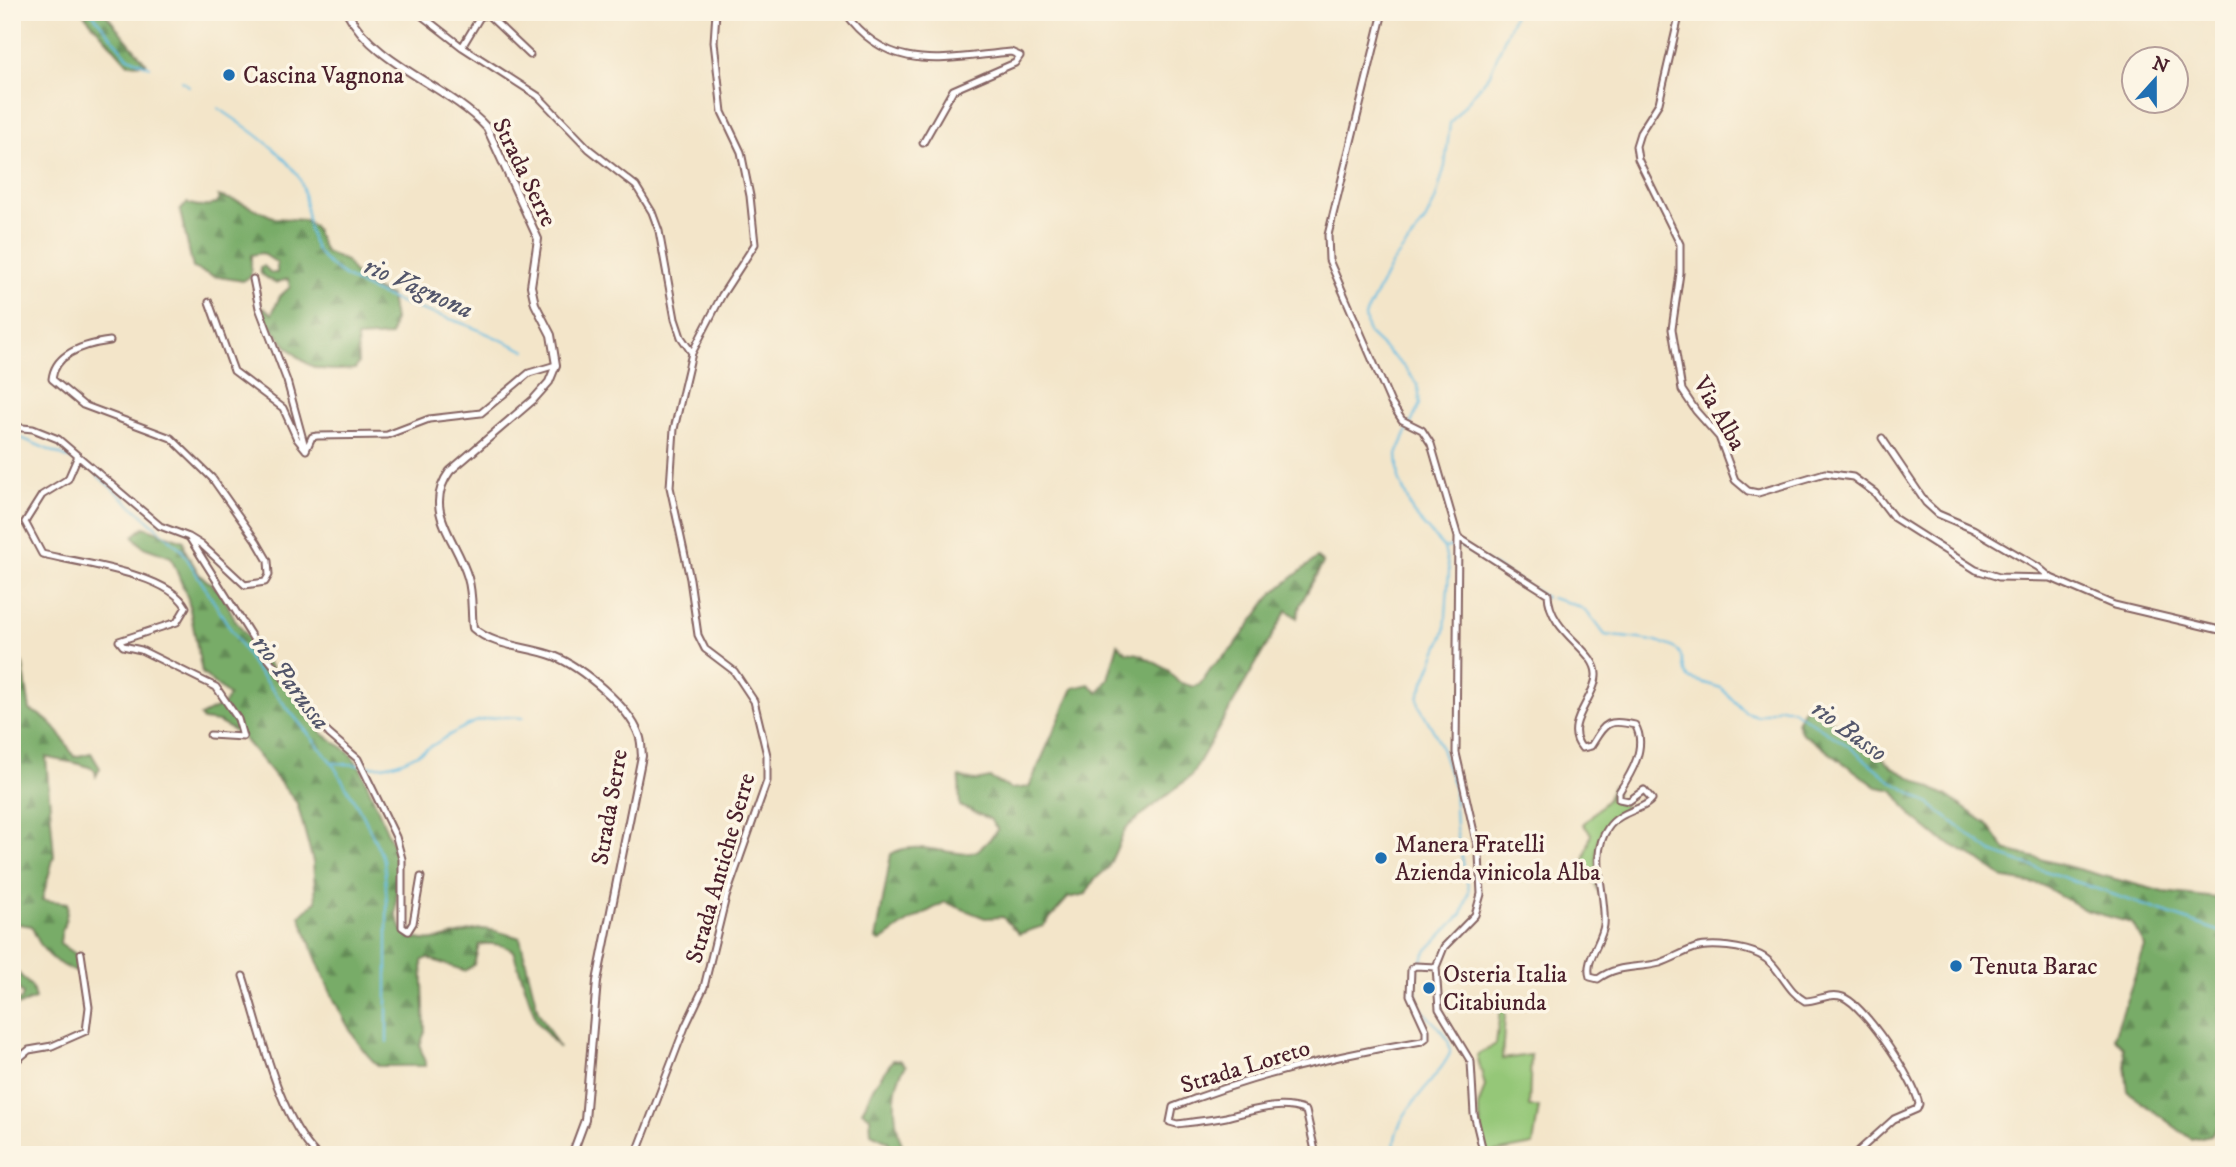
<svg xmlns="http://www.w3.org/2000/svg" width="2236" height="1167" font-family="'IM FELL DW Pica',serif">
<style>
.grass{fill:#95c778;stroke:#707352;stroke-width:2}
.forest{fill:url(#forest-firs);stroke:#61664a;stroke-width:2}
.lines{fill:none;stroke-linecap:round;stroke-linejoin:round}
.stream{stroke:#65bce2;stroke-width:2}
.minor-casing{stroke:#856462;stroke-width:9}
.major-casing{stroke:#856462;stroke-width:10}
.minor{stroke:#fff;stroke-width:5}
.major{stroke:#fff;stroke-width:6}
.poi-dot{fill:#1f6fb2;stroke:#fcf5e5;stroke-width:2.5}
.labels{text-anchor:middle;stroke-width:7;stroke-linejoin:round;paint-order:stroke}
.poi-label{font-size:24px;fill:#4a1f2b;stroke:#fcf5e5;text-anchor:start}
.street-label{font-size:24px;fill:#4a1f2b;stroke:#fcf5e5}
.water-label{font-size:26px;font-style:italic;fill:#53566b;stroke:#fcf5e5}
</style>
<defs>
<pattern id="forest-firs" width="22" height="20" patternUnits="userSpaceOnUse" patternTransform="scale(1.75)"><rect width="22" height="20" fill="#78ac68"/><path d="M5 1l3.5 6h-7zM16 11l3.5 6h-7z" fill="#648b56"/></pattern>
</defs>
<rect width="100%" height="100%" fill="#fcf5e5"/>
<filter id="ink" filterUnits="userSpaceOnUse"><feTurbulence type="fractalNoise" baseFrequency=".0143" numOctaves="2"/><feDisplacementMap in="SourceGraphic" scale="14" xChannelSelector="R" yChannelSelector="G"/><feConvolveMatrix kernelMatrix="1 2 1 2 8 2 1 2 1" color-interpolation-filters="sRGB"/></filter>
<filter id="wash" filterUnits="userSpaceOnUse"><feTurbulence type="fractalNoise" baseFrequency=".00686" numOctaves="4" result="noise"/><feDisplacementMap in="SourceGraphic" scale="28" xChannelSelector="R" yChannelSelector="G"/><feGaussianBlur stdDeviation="1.57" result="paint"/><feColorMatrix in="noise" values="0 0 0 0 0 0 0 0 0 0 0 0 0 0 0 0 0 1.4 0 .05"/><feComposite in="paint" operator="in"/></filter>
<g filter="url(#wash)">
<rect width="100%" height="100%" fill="#f3e5c9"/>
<path class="grass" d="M1613,786L1617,788L1615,801L1627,808C1590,831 1595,854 1599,893L1592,877L1582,869L1591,834L1583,824L1608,799Z
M1501,1002H1506L1502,1059L1531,1055L1529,1107H1539L1533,1145L1486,1154L1478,1107L1485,1086L1477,1055L1496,1044Z"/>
<path class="forest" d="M82,12H104L146,63L128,64Z
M218,196L240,202L275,218L304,220L314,227L325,252L346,261L361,283L390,296L394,320L391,336L357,338L358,363L355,369C344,370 328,371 317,368C298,363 267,326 261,309L264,308L272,314L280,296L290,287L288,279L275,283L261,274L260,267L264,266L271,273H277V263L262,253L251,255V276L243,281L213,276L193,268L180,211L187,203C199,207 210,209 219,200Z
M144,527L184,541L185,550L199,574L222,593L235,620L257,649L323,734L349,752L361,769L397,855L396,914L402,930C427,953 454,931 482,929C493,929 510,935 520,938L538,1011L559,1048L537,1022L513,951C507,945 488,942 479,945L474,965L465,971L427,958L422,961L425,1031L420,1046L426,1066H379C347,1042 314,955 300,916L316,901L313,862L297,803L240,734L218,722L203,720L200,716L224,704L229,696L202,673L188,599L171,557L143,547L133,536Z
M1317,558L1323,563L1300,605L1297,618L1287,610L1191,776L1126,828L1108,868L1094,880L1086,894L1068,898L1043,926L1019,934L1003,917L985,918L945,902L908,922L881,941L876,940L891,854C919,837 960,862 978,850C985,845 992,837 998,830L990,819L960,806L959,777L976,781L990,778L1011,789L1029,787L1073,688L1089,684L1098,693L1108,679L1118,644L1126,652L1139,654L1167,669L1178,682L1194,687L1200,684L1212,667L1232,649L1273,593Z
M12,643L23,665L30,710C53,720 62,736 74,757L91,753L100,768L96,776L95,770C80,761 61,762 46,757L54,856L42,900L68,903C68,919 61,928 60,943L77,955L79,973C55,965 39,949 32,926L12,923V866L17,844L12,798Z
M1804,708L1812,709L1860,737L1893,768L1947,796L1987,824L2006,850L2164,892L2224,899V1119L2211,1135L2191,1139L2128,1092L2123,1047L2114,1037L2145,946L2132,923L2085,910L2042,885L2005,879L1979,860L1937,837L1913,817L1893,790L1877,787L1801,732L1797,722Z
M12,967L32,987L35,999L12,1008V1000H21L23,994L12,981Z
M893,1060H900L906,1066C889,1086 893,1135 908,1155H892L888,1141L871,1133L870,1117L862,1111L874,1086Z"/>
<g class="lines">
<path class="stream" d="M91,12L127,56L150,67
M182,81L189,86
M218,108C241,123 291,157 301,182C310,208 303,236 323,258C348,287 411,307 447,318C474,326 500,340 526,351
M12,434L84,465
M97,475L181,549L255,668L332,763L363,815L384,860L387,903V1042
M1460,546L1546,597
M1444,548L1455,546
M1551,598C1584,606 1585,608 1605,635C1623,638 1669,639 1679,652C1684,659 1683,670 1688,678L1721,688L1745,712L1758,716L1781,707L1793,710L1847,745L1891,781L1924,800L1993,853L2224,933
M334,763L359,765
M365,766C409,771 437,737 475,722C491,716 506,716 523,718
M1420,964L1427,950L1462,914L1469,891L1456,829L1454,786L1437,737L1419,705L1418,697L1445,631L1449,571L1444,548L1413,513L1399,479L1397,454L1420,404L1418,385L1404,367L1368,333L1365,316L1391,265L1425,221L1435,201L1445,166L1450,123L1490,74L1515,12
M1395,1155C1388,1115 1435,1086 1450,1053C1451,1019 1403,1020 1418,969"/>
</g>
</g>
<g filter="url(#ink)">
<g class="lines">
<g class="minor-casing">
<path id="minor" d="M417,12L462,47L538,96L589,149L636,186L652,212L659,231L675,319L681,337L692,353
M844,12C889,75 944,58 1011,52L1020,56L1015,63L953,90L923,143
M1383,12L1328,235L1329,260L1391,403L1402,420L1422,430L1431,444L1458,537L1456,753L1479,854L1481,894L1475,915L1444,947L1436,967L1439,1009L1471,1062L1474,1114L1484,1155
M1680,12L1659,103L1640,133L1636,146L1638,159L1680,244V273L1672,329L1682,390L1696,411L1719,437L1735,480L1748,491L1758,493L1825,473L1853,477L1875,493L1894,518L1976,570L1999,577L2051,578L2114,605L2224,631
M462,47L480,17L487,14L530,55
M253,279L259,308L287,381L305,447
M209,302L234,371L283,408L297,439L306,450
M110,341C87,344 55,352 52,379L83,405L171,438L212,478L257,542L268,561L269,575L265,582L245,585L202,545L189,537
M12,427L33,429L58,439L160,526L189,537L257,645L329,734L358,759L396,837L402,859V927L408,931L413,923L421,877
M1882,438L1926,503L1938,514L1973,529L2038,567L2051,578
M306,450L312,437L317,436L387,435L429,419L481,413L529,373L556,365
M78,456L68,479L42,495L25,522L42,554C78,563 168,573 186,607L177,622L119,641L123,646L141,650L216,687L238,719L243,737L210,735
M1458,537L1548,594C1549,634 1598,650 1596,676C1595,699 1562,725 1582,748L1591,746C1605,724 1606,718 1635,725C1648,746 1631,774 1619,792V799L1629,801L1644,790L1652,799C1645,810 1620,810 1608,828C1588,856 1607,894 1604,925C1602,942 1584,961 1590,977L1598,979C1618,964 1637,969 1660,963C1672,959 1683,952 1695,948C1712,943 1744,947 1760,955C1780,965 1786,991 1805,1001C1818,1001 1830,992 1843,997C1865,1006 1915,1081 1919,1104L1917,1109L1894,1119L1854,1155
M243,976C261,1031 277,1114 317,1155
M12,1064L29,1050L52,1046L86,1031L89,1007L81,953
M636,1155L685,1027L704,987L726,897L767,781V755L754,701L734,671L705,649L698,635L690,579L670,487L674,429L692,353L722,295L755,244L750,196L741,152L722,112L714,42L716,12
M1316,1155L1306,1111C1279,1100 1253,1111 1226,1117C1210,1120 1193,1122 1177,1124L1170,1122L1173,1107C1254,1075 1336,1055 1422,1041L1426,1038V1030L1410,995L1411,969L1415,966L1436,967"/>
</g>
<g class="major-casing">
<path id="major" d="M347,12C376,67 447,84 487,128L538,239L531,286L535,304L551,335L556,365L549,382L533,400L450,471C421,510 457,539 468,578C473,594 471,612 473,628C494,647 528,646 554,656C581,667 629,706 639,735C642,742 641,749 642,756L597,981L585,1120L572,1155"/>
</g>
<use href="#minor" class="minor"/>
<use href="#major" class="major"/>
</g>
</g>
<g class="poi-dot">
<circle cx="229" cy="75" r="7"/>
<circle cx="1381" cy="858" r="7"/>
<circle cx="1956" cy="966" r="7"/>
<circle cx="1429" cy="988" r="7"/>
</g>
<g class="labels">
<g class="poi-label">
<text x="243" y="83">Cascina Vagnona</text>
<text x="1395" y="852">Manera Fratelli<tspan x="1395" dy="28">Azienda vinicola Alba</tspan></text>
<text x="1970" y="974">Tenuta Barac</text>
<text x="1443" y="982">Osteria Italia<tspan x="1443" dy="28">Citabiunda</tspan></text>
</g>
<g class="street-label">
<text transform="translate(525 172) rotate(64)" y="8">Strada Serre</text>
<text transform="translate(1720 413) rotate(60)" y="8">Via Alba</text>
<text transform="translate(609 807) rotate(-80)" y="8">Strada Serre</text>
<text transform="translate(720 868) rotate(-74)" y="8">Strada Antiche Serre</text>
<text transform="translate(1245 1066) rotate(-17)" y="8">Strada Loreto</text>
</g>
<g class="water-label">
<text transform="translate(419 287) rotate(24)" y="9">rio Vagnona</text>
<text transform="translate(292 682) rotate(53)" y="9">rio Parussa</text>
<text transform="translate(1850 730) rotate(36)" y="9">rio Basso</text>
</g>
</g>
<rect width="2236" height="1167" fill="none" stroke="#fcf5e5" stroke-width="42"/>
<g transform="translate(2155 80) rotate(21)"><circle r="33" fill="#fcf5e5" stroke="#b59f9b" stroke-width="2"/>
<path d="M0-5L12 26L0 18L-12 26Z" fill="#1f6fb2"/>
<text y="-10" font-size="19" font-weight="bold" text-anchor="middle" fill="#4a1f2b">N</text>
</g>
</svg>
